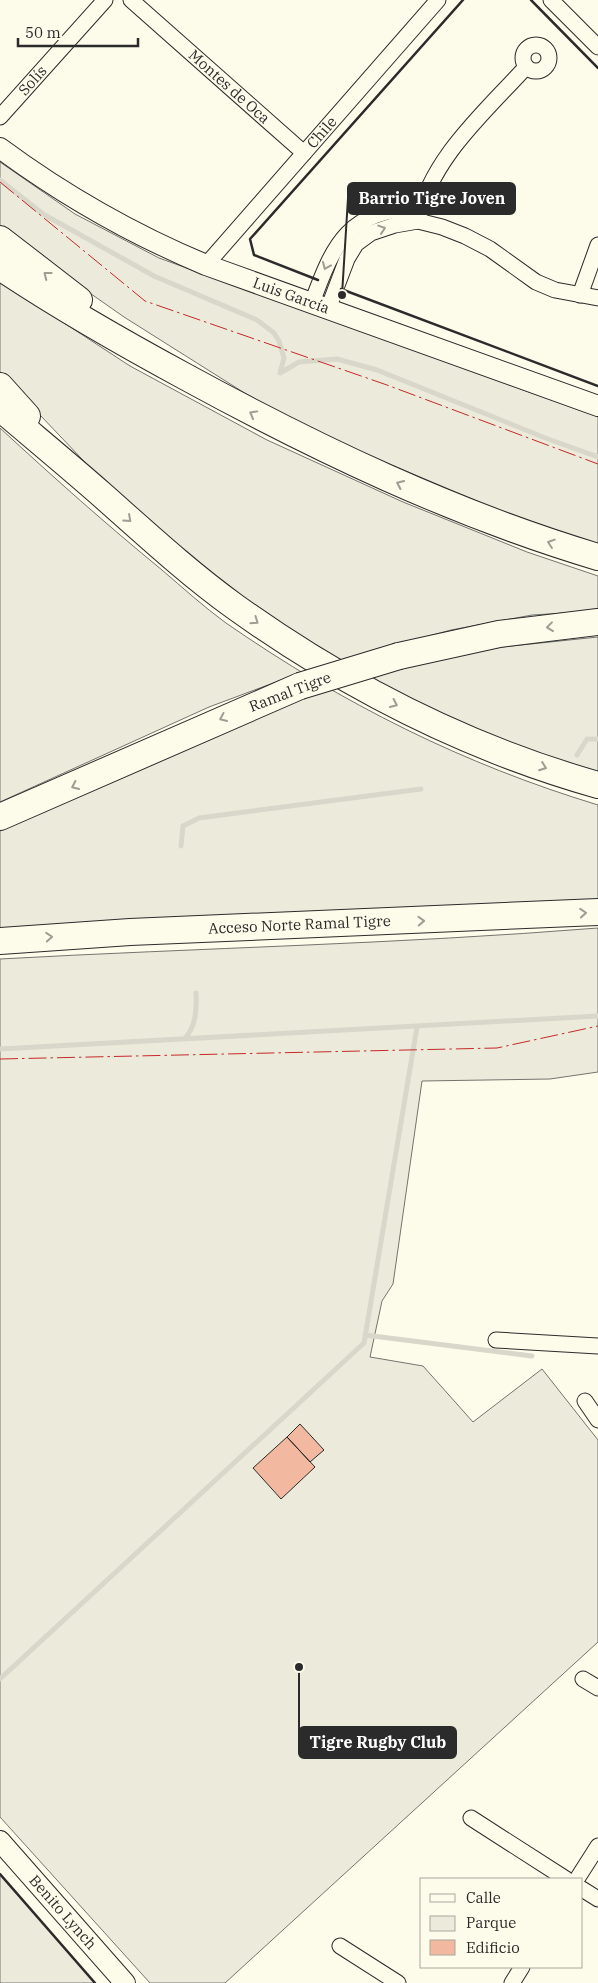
<svg xmlns="http://www.w3.org/2000/svg" width="598" height="1983" font-family="'IBM Plex Serif',serif">
<style>
.green{fill:#ecebdb;stroke:#74746e}
.lines{fill:none;stroke-linecap:round;stroke-linejoin:round}
.stream{stroke:#d8d7c9;stroke-width:5}
.building{fill:#f2b8a0;stroke:#2b2b2b}
.street-casing{stroke:#2b2b2b;stroke-width:17}
.secondary-casing{stroke:#2b2b2b;stroke-width:22}
.highway-casing{stroke:#2b2b2b;stroke-width:28}
.street{stroke:#fdfbea;stroke-width:15}
.secondary{stroke:#fdfbea;stroke-width:20}
.highway{stroke:#fdfbea;stroke-width:26}
.highway-bridge-casing{stroke:#2b2b2b;stroke-width:28;stroke-linecap:butt}
.highway-bridge{stroke:#fdfbea;stroke-width:26}
.wall{stroke:#2b2b2b;stroke-width:2.5}
.power{stroke:#c62828;stroke-width:1;stroke-dasharray:18 4 2.5 4;stroke-linecap:butt}
.oneway{stroke:#9e9d94}
.labels{text-anchor:middle;stroke-width:4;stroke-linejoin:round;paint-order:stroke}
.street-label{font-size:15px;fill:#2b2b2b;stroke:#fdfbea}
.leader{fill:none;stroke:#2b2b2b;stroke-width:2}
.callout-dot{fill:#2b2b2b;stroke:#fdfbea;stroke-width:2}
.callout{fill:#2b2b2b;stroke:#2b2b2b;stroke-width:2}
.callout-label{font-size:16px;text-anchor:middle;font-weight:bold;fill:#fff}
</style>
<rect width="100%" height="100%" fill="#fdfbea"/>
<path class="green" d="M0,162L75,214L159,258L598,417V546L522,520L318,434L243,392L124,317L0,230Z
M0,281L130,366L267,440L403,502L527,552L598,576V611L532,615L451,630L389,647L405,666L502,647L598,637V777L416,707L224,588L100,478L0,373Z
M0,428C53,477 107,525 162,570C183,588 204,607 226,623C343,704 463,764 598,805V900L0,931V831L156,762L284,679L209,707L0,802Z
M598,928V1072L550,1079L422,1081L393,1284L382,1301L370,1357L423,1366L473,1422L542,1369L598,1440V1642L225,1983H150L0,1817V959C199,948 399,944 598,928Z
M0,1874L95,1983H0Z"/>
<g class="lines">
<path class="stream" d="M0,180L43,214L154,276L257,320L274,333L279,341L284,358L280,373
M280,373L299,362L337,359L377,370L548,439L598,457
M577,755L587,739H598
M181,846L183,826L199,818L421,789
M184,1039C196,1028 197,1009 196,993
M0,1049L598,1016
M365,1335L532,1356
M0,1679L364,1343L417,1027"/>
</g>
<path class="building" d="M300,1424L324,1450L310,1462L287,1437Z
M287,1437L315,1467L281,1499L253,1468Z"/>
<g class="lines">
<g class="street-casing">
<g id="street">
<path id="s1" d="M131,0L304,153"/>
<path d="M551,0L598,47"/>
<circle cx="536" cy="58" r="13"/>
<path id="s2" d="M0,117L105,0"/>
<path d="M418,221C429,160 486,111 526,67"/>
<path id="s3" d="M206,265L438,0"/>
<path d="M580,295L598,245"/>
<path d="M312,303C334,242 349,210 420,208"/>
<path d="M328,309L347,259L356,244L371,233L395,225L418,221L442,227L465,236L490,249L536,282L555,290L598,298"/>
<path d="M496,1340L598,1346"/>
<path d="M585,1401L598,1420"/>
<path d="M583,1679L598,1688"/>
<path d="M471,1818L566,1879"/>
<path d="M577,1879L598,1846"/>
<path d="M582,1889L598,1899"/>
<path d="M340,1946L398,1983"/>
<path d="M512,1983L522,1967"/>
</g>
</g>
<g class="secondary-casing">
<g id="secondary">
<path id="s4" d="M0,148C65,196 132,234 206,265L598,406"/>
<path id="s5" d="M0,1841L125,1983"/>
</g>
</g>
<g class="highway-casing">
<g id="highway">
<path d="M0,239L79,300"/>
<path d="M0,267C60,307 123,343 186,377C318,449 454,514 598,557"/>
<path d="M0,386L27,416"/>
<path d="M0,408C34,437 68,465 101,494C144,532 187,572 234,606C344,685 467,748 598,785"/>
<path d="M399,656L499,634L598,622"/>
<path d="M0,817L300,686"/>
<path id="s6" d="M0,941L130,932L598,912"/>
</g>
</g>
<use href="#street" class="street"/>
<use href="#secondary" class="secondary"/>
<use href="#highway" class="highway"/>
<g class="highway-bridge-casing">
<path id="highway-bridge" d="M300,686L399,656"/>
</g>
<use href="#highway-bridge" class="highway-bridge"/>
<path class="wall" d="M531,0L598,68
M318,280L254,255L250,239L463,0
M341,289L598,386
M0,1874L95,1983"/>
<path class="power" d="M0,182L145,301L387,385L598,464
M0,1059L497,1048L598,1026"/>
</g>
<defs><path id="oneway-chevron" d="M-2-3.5L2.5 0L-2 3.5" fill="none" stroke-width="1.6" stroke-linecap="round" stroke-linejoin="round" transform="scale(1.25)"/></defs>
<g class="oneway">
<use href="#oneway-chevron" transform="translate(382 229) rotate(-18)"/>
<use href="#oneway-chevron" transform="translate(326 266) rotate(113)"/>
<use href="#oneway-chevron" transform="translate(47 275) rotate(-142)"/>
<use href="#oneway-chevron" transform="translate(253 414) rotate(-151)"/>
<use href="#oneway-chevron" transform="translate(400 484) rotate(-155)"/>
<use href="#oneway-chevron" transform="translate(128 519) rotate(42)"/>
<use href="#oneway-chevron" transform="translate(551 543) rotate(-161)"/>
<use href="#oneway-chevron" transform="translate(255 621) rotate(35)"/>
<use href="#oneway-chevron" transform="translate(550 627) rotate(173)"/>
<use href="#oneway-chevron" transform="translate(394 704) rotate(25)"/>
<use href="#oneway-chevron" transform="translate(223 718) rotate(156)"/>
<use href="#oneway-chevron" transform="translate(543 767) rotate(20)"/>
<use href="#oneway-chevron" transform="translate(75 786) rotate(155)"/>
<use href="#oneway-chevron" transform="translate(583 913) rotate(-5)"/>
<use href="#oneway-chevron" transform="translate(421 921) rotate(-2)"/>
<use href="#oneway-chevron" transform="translate(49 937) rotate(-4)"/>
</g>
<g class="labels">
<g class="street-label">
<text dy="5" stroke="none"><textPath href="#s2" startOffset="49">Solís</textPath></text>
<text dy="5" stroke="none"><textPath href="#s1" startOffset="131">Montes de Oca</textPath></text>
<text dy="5" stroke="none"><textPath href="#s3" startOffset="176">Chile</textPath></text>
<text dy="5" stroke="none"><textPath href="#s4" startOffset="328">Luis García</textPath></text>
<text transform="translate(290 692) rotate(-21)" y="5">Ramal Tigre</text>
<text dy="5" stroke="none"><textPath href="#s6" startOffset="300">Acceso Norte Ramal Tigre</textPath></text>
<text dy="5" stroke="none"><textPath href="#s5" startOffset="95">Benito Lynch</textPath></text>
</g>
</g>
<path class="leader" d="M342 295L348 198M299 1667L299 1743"/>
<g class="callout-dot">
<circle cx="342" cy="295" r="5"/>
<circle cx="299" cy="1667" r="5"/>
</g>
<g class="callout">
<rect x="348" y="183" width="167" height="31" rx="5"/>
<rect x="299" y="1727" width="157" height="31" rx="5"/>
</g>
<g class="callout-label">
<text x="432" y="204">Barrio Tigre Joven</text>
<text x="378" y="1748">Tigre Rugby Club</text>
</g>
<rect x="420" y="1878" width="162" height="90" fill="#fdfbea" stroke="#a9a89e"/>
<rect x="430" y="1894" width="25" height="8" fill="#fdfbea" stroke="#a9a89e"/>
<text x="466" y="1903" font-size="15" fill="#2b2b2b">Calle</text>
<rect x="430" y="1916" width="25" height="15" fill="#ecebdb" stroke="#a9a89e"/>
<text x="466" y="1928" font-size="15" fill="#2b2b2b">Parque</text>
<rect x="430" y="1940" width="25" height="15" fill="#f2b8a0" stroke="#a9a89e"/>
<text x="466" y="1953" font-size="15" fill="#2b2b2b">Edificio</text>
<path d="M18 38v8h120v-8" fill="none" stroke="#2b2b2b" stroke-width="2.5"/>
<text x="25" y="38" font-size="15" fill="#2b2b2b" stroke="#fdfbea" stroke-width="4" paint-order="stroke">50 m</text>
</svg>
